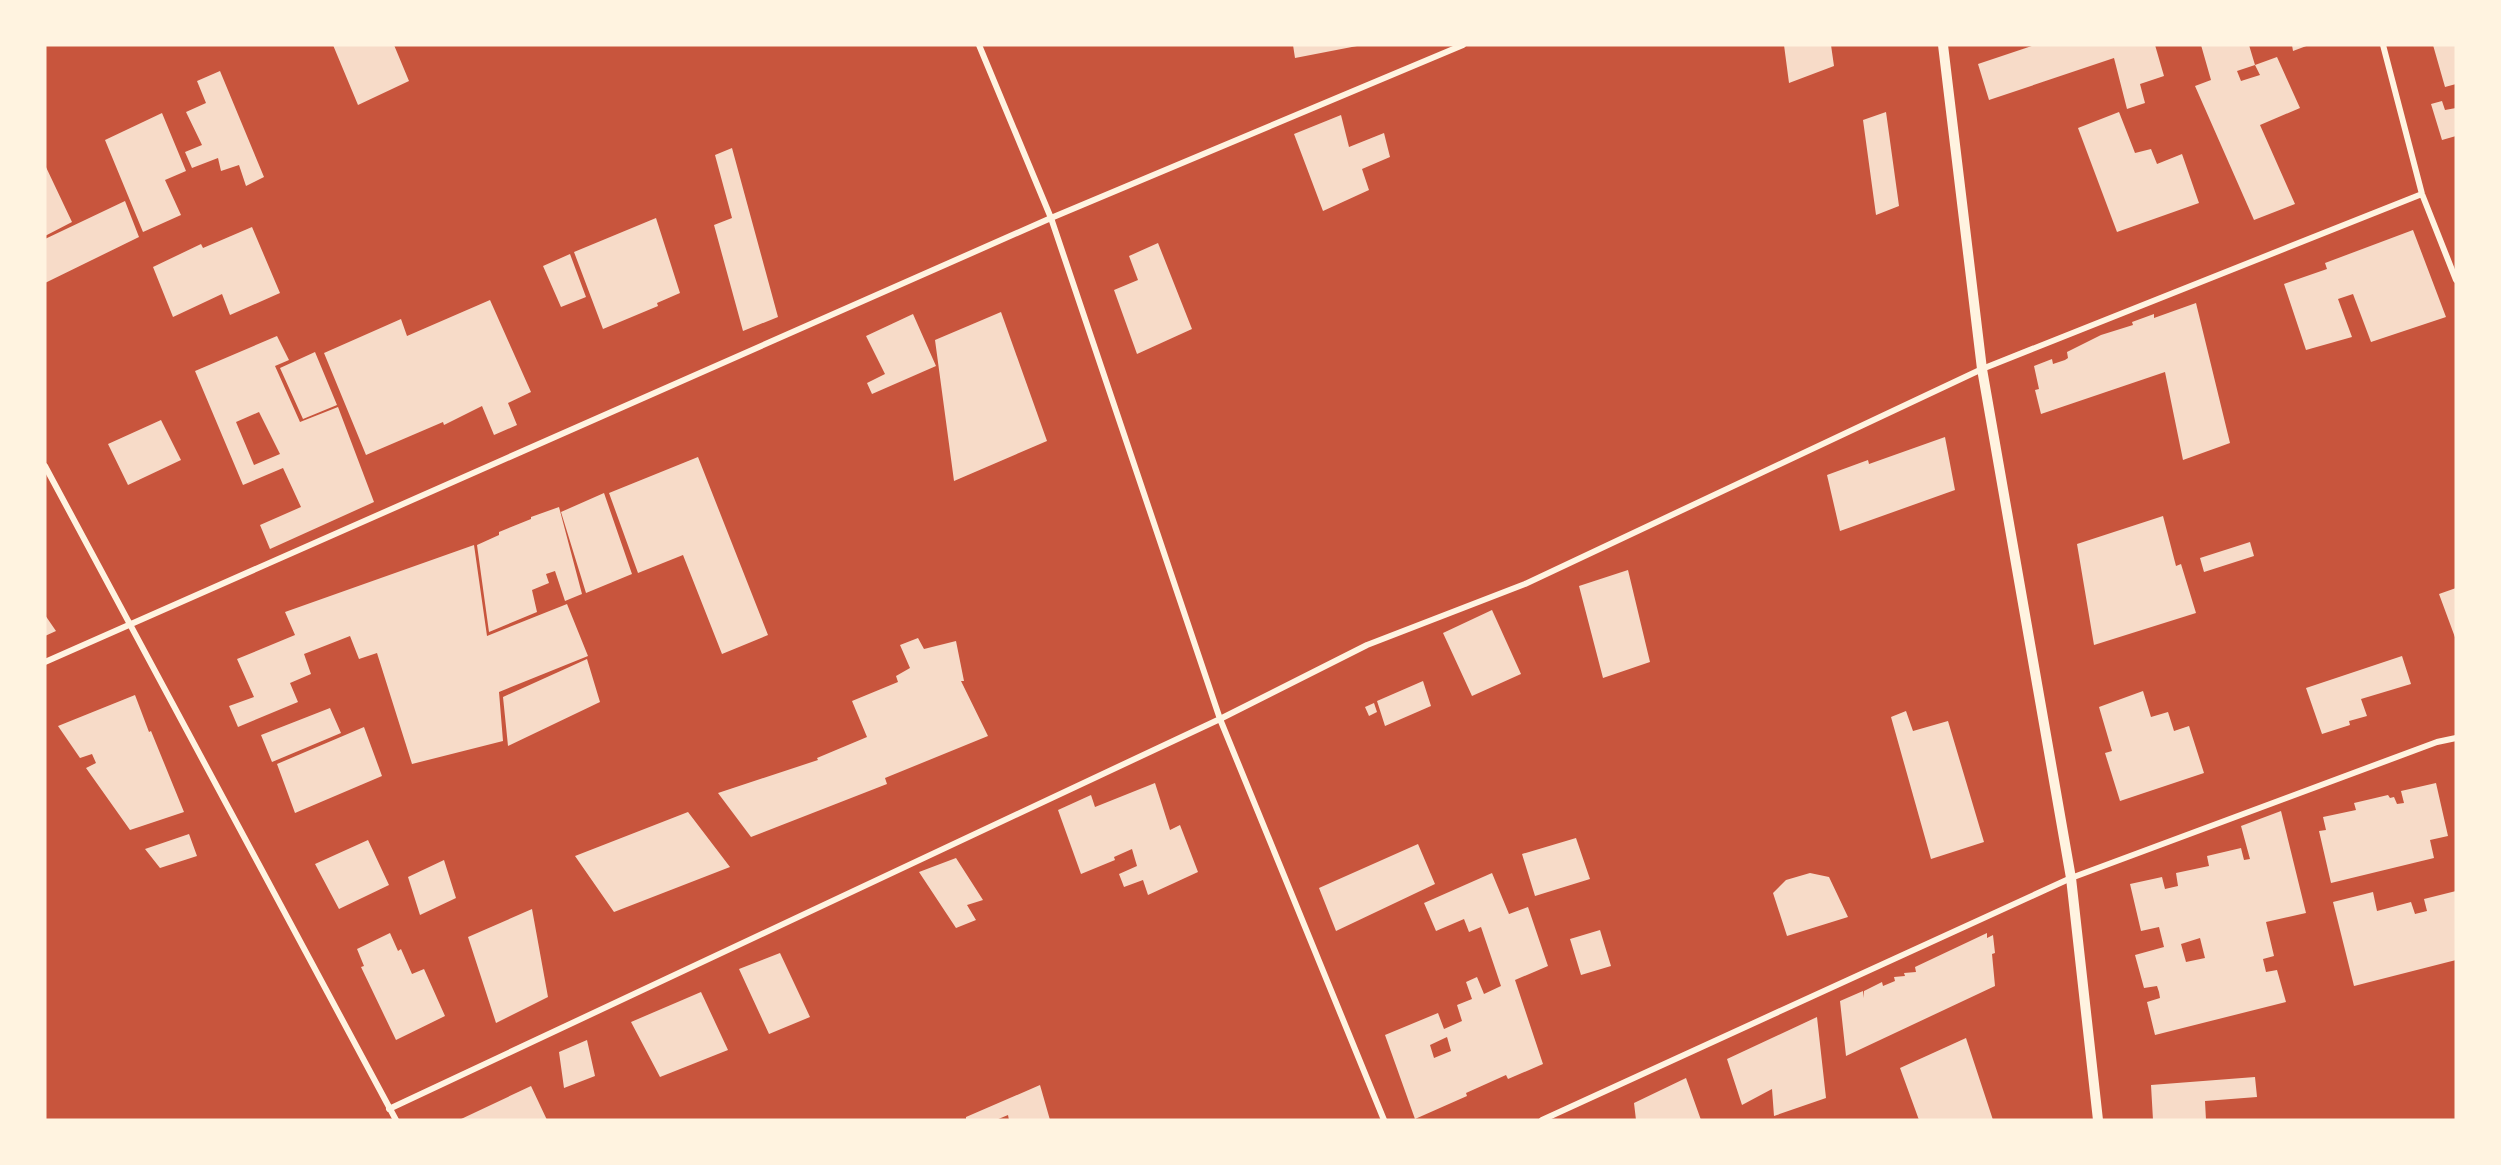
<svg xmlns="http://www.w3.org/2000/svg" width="2501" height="1165" font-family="'PT Sans',sans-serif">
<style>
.building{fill:#f7dbc8;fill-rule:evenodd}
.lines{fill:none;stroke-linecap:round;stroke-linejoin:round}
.minor{stroke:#fff3e0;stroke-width:6}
.tertiary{stroke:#fff3e0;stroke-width:10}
</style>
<rect width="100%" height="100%" fill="#c8553d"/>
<path class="building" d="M333,45H394L409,81L358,105Z
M1293,45H1357V46L1295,58Z
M1784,45H1831L1834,66L1789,83Z
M2035,45H2155L2164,76L2140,84L2145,103L2127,109L2114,58L1989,100L1978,64Z
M2201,45H2249L2255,65L2237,71L2241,81L2260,75L2255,65L2277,57L2300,108L2260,125L2295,204L2254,220L2195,86L2211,80Z
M2292,45H2309L2293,51Z
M2433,45H2456V84L2445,87Z
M220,71L264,177L246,186L239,165L221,171L218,158L192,168L185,152L202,145L186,112L206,103L197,81Z
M2442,101L2445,110L2456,108V136L2442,140L2431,104Z
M1886,112L1899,206L1876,215L1863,120Z
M2119,112L2135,153L2151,149L2157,164L2182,154L2199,203L2117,232L2078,128Z
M162,113L186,171L165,180L181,215L143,232L105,140Z
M1341,115L1349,147L1384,133L1390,157L1362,169L1369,190L1323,211L1294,134Z
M732,148L778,317L743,331L714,225L732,218L715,155Z
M45,165L72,222L45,236Z
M125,201L139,237L45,283V239Z
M656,218L680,293L657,303L658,306L603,329L574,252Z
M252,227L280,293L230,315L222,294L173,317L153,267L201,244L203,248Z
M2413,230L2446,317L2371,342L2353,294L2338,299L2352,337L2306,350L2284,284L2327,269L2325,263Z
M1158,243L1192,329L1137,354L1114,290L1138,280L1129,256Z
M570,254L586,297L561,307L543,266Z
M490,300L531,392L508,403L517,425L494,435L482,406L444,425L443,422L366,455L324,353L401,319L407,336Z
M2196,303L2230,443L2183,460L2165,372L2041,414L2035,390L2039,389L2034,366L2052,359L2053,364L2065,360L2068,358L2067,352L2101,335L2133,325L2132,322L2154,314V318Z
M1001,312L1047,441L954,481L935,340Z
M913,314L936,366L872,394L867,383L885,374L866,336Z
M277,336L289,360L275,366L300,422L338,407L374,502L270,549L260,525L301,507L283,468L243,485L195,371ZM259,412L280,454L254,465L236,422Z
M315,352L337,405L303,419L280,368Z
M161,420L181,460L128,485L108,444Z
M1945,437L1955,490L1840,531L1827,475L1868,460L1869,464Z
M698,457L768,635L722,654L683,555L638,573L609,493Z
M604,493L632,574L586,593L561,512Z
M559,507L582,594L565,601L555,571L546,574L549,583L532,590L537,612L489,632L477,545L499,535V532L531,519V517Z
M2163,516L2176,566L2181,564L2196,613L2094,645L2077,544Z
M2250,542L2254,556L2204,572L2200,558Z
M474,545L487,636L567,604L588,656L499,692L503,741L412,764L377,653L359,659L350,636L304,654L311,674L290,683L298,702L238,727L229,706L254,697L237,659L295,635L285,612Z
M1628,570L1650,662L1603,678L1579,586Z
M2456,588V640L2439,594Z
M1492,610L1521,674L1472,696L1443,633Z
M45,615L56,631L45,636Z
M918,638L924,649L956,641L964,681H961L988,736L885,778L887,784L751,837L718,793L818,760L817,758L867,737L852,701L898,682L896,676L910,668L900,645Z
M2402,656L2411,684L2361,699L2367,716L2349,721L2350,725L2322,734L2306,688Z
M587,659L600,702L508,746L503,697Z
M1423,681L1431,706L1385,726L1377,701Z
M2143,691L2151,717L2168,712L2174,731L2189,726L2204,773L2120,801L2105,753L2112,751L2099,707Z
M135,695L149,732L151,731L184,812L130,830L86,768L96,763L92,754L80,758L58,726Z
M1374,703L1377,712L1369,716L1365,707Z
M330,708L341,733L272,762L261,735Z
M1906,711L1913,731L1948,721L1984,842L1931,859L1891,717Z
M364,727L382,776L295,813L277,764Z
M1155,783L1170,830L1180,825L1198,872L1148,895L1143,880L1124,887L1119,874L1137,866L1132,849L1114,857L1115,860L1081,874L1058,810L1091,795L1095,807Z
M2436,783L2448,836L2430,840L2434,858L2331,883L2319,831L2326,830L2323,817L2356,810L2354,803L2388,795L2390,798L2394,797L2397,804L2404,803L2401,791Z
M2281,811L2306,913L2266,922L2274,956L2263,959L2266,972L2277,970L2286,1002L2155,1035L2147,1002L2160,998L2159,992L2157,986L2144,988L2135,955L2164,947L2159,927L2141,931L2130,884L2162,877L2165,889L2178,886L2176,873L2209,866L2207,856L2241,848L2244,860L2250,859L2241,826ZM2200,938L2205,958L2186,962L2181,944Z
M688,812L730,867L614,912L575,856Z
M189,834L197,856L160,868L145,849Z
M1576,838L1590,879L1535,896L1522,854Z
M368,840L389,885L339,909L315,864Z
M1418,844L1435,884L1336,931L1319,888Z
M956,858L983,900L967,905L976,920L956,928L919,872Z
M444,860L456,898L420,915L408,877Z
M1492,873L1509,914L1528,907L1548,966L1515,980L1543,1064L1508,1079L1506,1075L1466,1093L1467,1096L1415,1119L1385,1035L1438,1013L1444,1029L1462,1021L1457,1005L1472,999L1466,982L1477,977L1484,994L1501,986L1481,927L1469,932L1464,919L1436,931L1424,903ZM1447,1037L1451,1051L1434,1058L1430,1045Z
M1810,873L1829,877L1848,917L1787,936L1773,893L1786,880Z
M2456,891V960L2354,986L2333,902L2373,892L2377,911L2411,902L2415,914L2427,911L2424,899Z
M532,909L548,997L496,1023L468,937Z
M1600,930L1611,966L1581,975L1570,939Z
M390,933L398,951L401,949L412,974L424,969L445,1016L396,1040L361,967L364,966L357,949Z
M1987,933V938L1993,935L1995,953L1992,954L1995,986L1846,1056L1840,1001L1863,991L1864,998V991L1882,982L1883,986L1895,981L1894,977L1905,976L1904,973L1916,972L1915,967Z
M780,953L810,1017L769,1034L739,969Z
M701,992L728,1050L660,1077L631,1022Z
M1817,1017L1826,1098L1774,1116L1772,1089L1742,1105L1727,1059Z
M1966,1038L1993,1120H1919L1900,1068Z
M587,1040L595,1076L564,1088L559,1052Z
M2255,1077L2257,1097L2205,1101L2206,1120H2153L2151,1085Z
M1686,1078L1701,1120H1636L1634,1103Z
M1040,1085L1050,1120H1009L1008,1115L996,1120H966V1117Z
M531,1086L547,1120H459Z"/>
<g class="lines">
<path class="minor" d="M979,45L1051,218L1220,719L1384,1120
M2383,45L2422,194L2456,280
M45,466L396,1120
M45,662L1051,218L1463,45
M389,1109L1220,719L1367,645L1525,584L1982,369L2422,194
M1542,1120L2071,878L2437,742L2456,738"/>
<path class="tertiary" d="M1943,45L1982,369L2071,878L2098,1120"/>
</g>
<rect width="2501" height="1165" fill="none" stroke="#fff3e0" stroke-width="93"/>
</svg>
